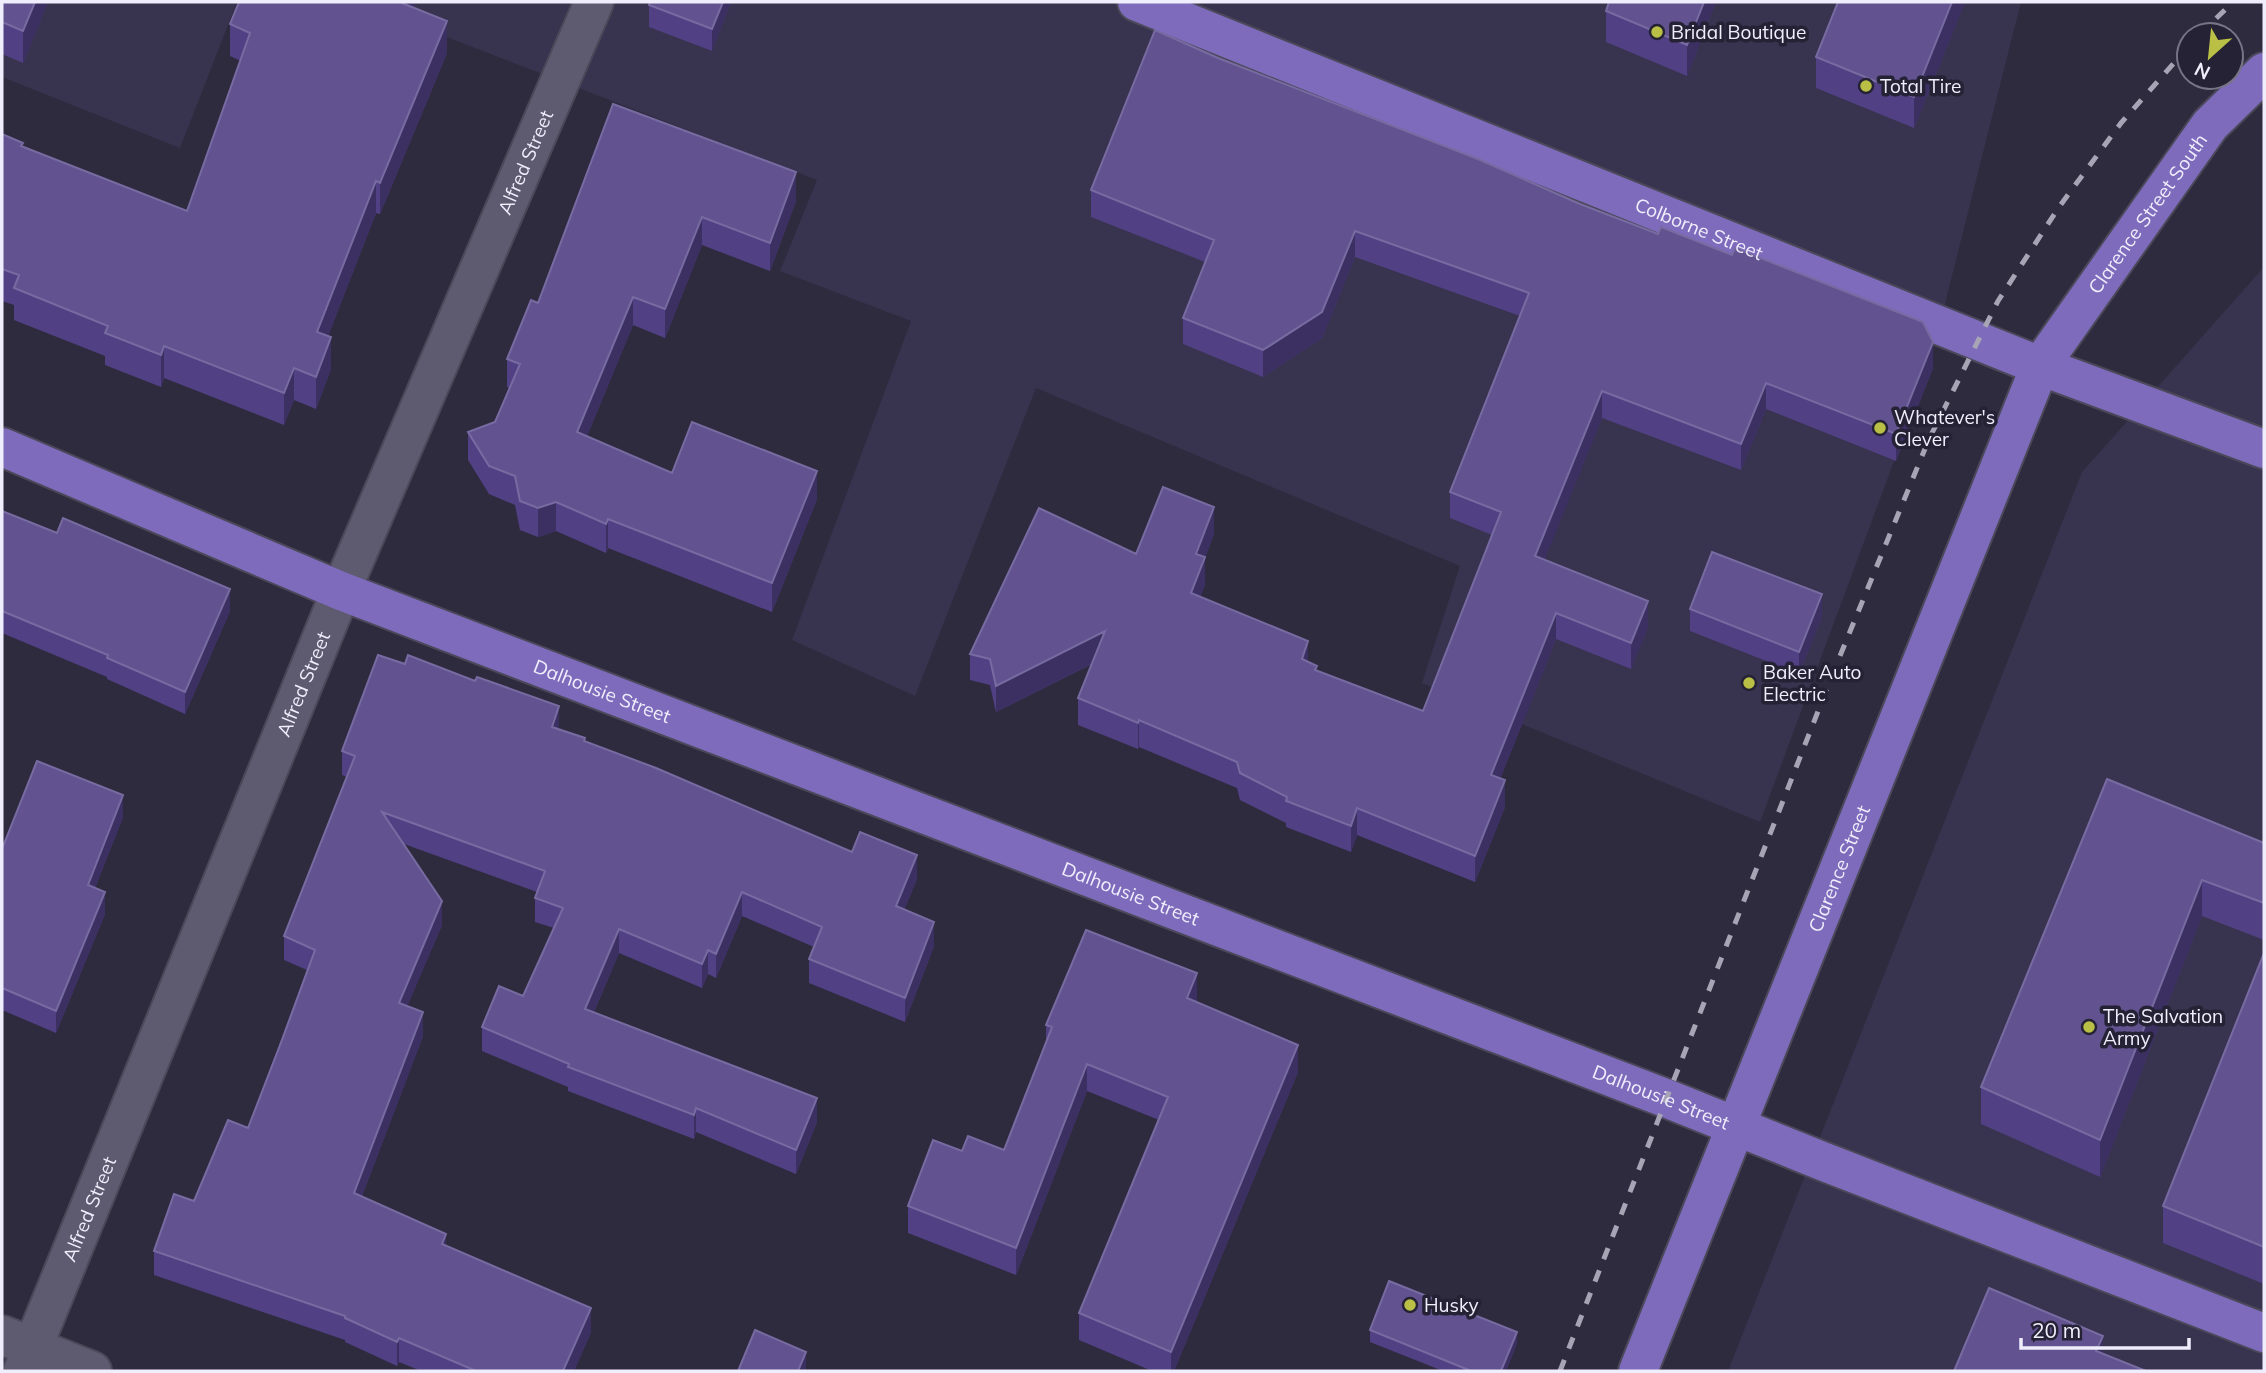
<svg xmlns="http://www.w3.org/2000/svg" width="2266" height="1373" font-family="Mulish,sans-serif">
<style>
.built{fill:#38334e}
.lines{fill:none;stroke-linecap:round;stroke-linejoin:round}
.minor-casing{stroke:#4b4859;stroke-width:42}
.major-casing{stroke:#4b4859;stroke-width:42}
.minor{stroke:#5e5a70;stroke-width:38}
.major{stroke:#7e6bbc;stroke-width:38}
.rail{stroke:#a7a5b5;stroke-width:5;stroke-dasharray:12 12;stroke-linecap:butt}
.wall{fill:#514083}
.shaded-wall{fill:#3c3062}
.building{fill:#625390;stroke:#786ba1;stroke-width:2}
.poi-dot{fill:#bac045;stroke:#252235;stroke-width:2.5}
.labels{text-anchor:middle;stroke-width:7;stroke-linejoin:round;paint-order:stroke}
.poi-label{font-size:19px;fill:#f0eefc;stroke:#252235;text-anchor:start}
.street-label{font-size:19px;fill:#f0eefc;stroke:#252235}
</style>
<rect width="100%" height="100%" fill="#2f2b3f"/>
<path class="built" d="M2,2H237L180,148L2,77Z
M356,2H2021L1929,367L1760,822L1422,683L1460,566L1036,388L915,696L792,640L911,321L780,271L817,180Z
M2264,267V1371H1728L2082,472Z"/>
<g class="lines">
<g class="minor-casing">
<g id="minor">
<path d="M2,1335L92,1371"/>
<path id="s1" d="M23,1371L341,591L594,2"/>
</g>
</g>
<g class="major-casing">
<g id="major">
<path id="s2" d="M1137,2L2040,366L2264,449"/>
<path id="s3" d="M2,447L341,591L1668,1099L1822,1161L2264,1333"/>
<path id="s4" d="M1638,1371L2040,366L2210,125L2264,72"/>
</g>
</g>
<use href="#minor" class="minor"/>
<use href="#major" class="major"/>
<path class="rail" d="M2199,35L2233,2
M1560,1371L1833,673L1929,439L1998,301L2059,207L2121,123L2189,46"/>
</g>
<path class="wall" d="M2,2H48L23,63L2,54Z
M416,2L413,8L447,53L380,214L376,213L328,336L331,369L316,409L294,400L284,425L164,378L161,387L105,365V356L14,320V305L2,301V134L23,147L187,211L241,61L230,56V24Z
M731,2L712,51L649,27V5Z
M1716,2L1687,76L1606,42V11Z
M1965,2L1914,128L1816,88V57Z
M1218,58L1933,368L1896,461L1766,409L1741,470L1602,418L1544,560L1648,627L1631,669L1556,639L1500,779L1505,807L1475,882L1357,835L1351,852L1286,827V823L1240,800L1237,788L1139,747L1138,749L1078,725V698L1092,664L996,712L990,685L970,680V654L1136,554L1214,534L1205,557V584L1200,597L1308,662L1317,671L1423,711L1492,535L1450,518V492L1520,316L1355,257L1322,338L1263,377L1183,344V318L1205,262L1091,217V190Z
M613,104L796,201L770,271L702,245L665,338L633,325L587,436L672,473L817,499L772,612L608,548L606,553L556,531L538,537L520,530L515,505L489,494L468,460V432L495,422L509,388L507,387V359L538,303Z
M2,511L230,611L185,714L107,679V677L2,633Z
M1690,609L1822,616L1799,674L1690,631Z
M559,729L585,741L917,879L904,910L934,946L905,1022L809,983V959L814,947L742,916L716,978L708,974L702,988L619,953L594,1012L817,1122L796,1174L696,1132L694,1139L568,1091V1087L482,1051V1027L523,996L554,928L535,922V898L537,892L404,844L442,925L407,1006L423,1036L362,1196L591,1332L574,1371H421L399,1362L397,1366L345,1342V1340L154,1275V1251L194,1201L248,1128L307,970L284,960V936L347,777L342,775V751Z
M2107,779L2264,843V940L2202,916L2100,1177L1981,1124V1087Z
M123,817L95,888L105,914L56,1033L2,1010V849Z
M2264,953V1284L2163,1243V1206Z
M1197,1000L1196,1002L1298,1072L1174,1371H1152L1079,1340V1313L1159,1120L1087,1091L1016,1275L908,1233V1206L962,1151L1004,1150L1046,1043V1025Z
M1370,1330L1517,1343L1506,1371H1443L1370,1342Z"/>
<path class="shaded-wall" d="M35,2H48L23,63V31Z
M402,2H416L402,35Z
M723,2H731L712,51V29Z
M1704,2H1716L1687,76V45Z
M1952,2H1965L1914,128V97Z
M447,21V53L380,214V183Z
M796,172V201L770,271V243Z
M376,181V213L317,364V332Z
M702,217V245L665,338V309Z
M1355,231V257L1322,338L1263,377V350Z
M633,297V325L577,460V432Z
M331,337V369L316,409V377Z
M1933,342V368L1896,461V434Z
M164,346V378L161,387V355Z
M294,368V400L284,425V393Z
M1766,383V409L1741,470V444Z
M1602,391V418L1535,583V556Z
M817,471V499L772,612V583Z
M556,502V531L538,537V508Z
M1214,507V534L1205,559V557V584L1191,619V593L1196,554Z
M608,519V548L606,553V524Z
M230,589V611L185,714V692Z
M1822,594V616L1799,674V652Z
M1648,601V627L1631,669V643Z
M1556,613V639L1491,802V775Z
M1105,631V657L996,712V686Z
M1308,641V668L1302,659Z
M559,706V730L552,727Z
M1139,720V747L1138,749V723Z
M1505,780V807L1475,882V856Z
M123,795V817L88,906V885Z
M1357,808V835L1351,852V826Z
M917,855V879L896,930V906Z
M2202,880V916L2100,1177V1140Z
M105,892V914L56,1033V1011Z
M742,892V916L716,978V954Z
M442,901V925L399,1026V1003Z
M934,922V946L905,1022V998Z
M619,929V953L585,1033V1009Z
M708,950V974L702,988V964Z
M1197,973V1000L1187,1025V998Z
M423,1012V1036L354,1217V1193Z
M1298,1045V1072L1174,1371H1171V1352Z
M1087,1064V1091L1016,1275V1248Z
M817,1098V1122L796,1174V1150Z
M696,1108V1132L694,1139V1115Z
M446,1234V1258L442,1244Z
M591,1308V1332L574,1371H563Z
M1517,1332V1343L1506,1371H1501Z
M2103,1336V1371L2096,1351Z
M399,1338V1362L397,1366V1342Z
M806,1352V1371H798Z"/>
<path class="building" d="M2,2H35L23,31L2,22Z
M239,2H402V3L447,21L380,183L376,181L317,332L331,337L316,377L294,368L284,393L164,346L161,355L105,333L108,326L14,288L19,275L2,269V134L23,143L21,146L187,211L250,33L230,24Z
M650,2H723L712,29L649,5Z
M1609,2H1704L1687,45L1606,11Z
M1838,2H1952L1914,97L1816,57Z
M1155,30L1218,58L1478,159L1580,204L1658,234L1661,227L1732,255L1735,248L1923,322L1933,342L1896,434L1766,383L1741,444L1602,391L1535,556L1648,601L1631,643L1556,613L1491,775L1505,780L1475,856L1357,808L1351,826L1286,801L1287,797L1240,773L1237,762L1139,720L1138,723L1078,698L1105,631L996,686L990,659L970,654L1039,508L1136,554L1163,487L1214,507L1196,554L1205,557L1191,593L1308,641L1302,659L1317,666L1315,670L1423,711L1501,512L1450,492L1529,293L1355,231L1322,312L1263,350L1183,318L1214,240L1091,190Z
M613,104L796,172L770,243L702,217L665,309L633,297L577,432L672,473L692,422L817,471L772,583L608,519L606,524L556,502L538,508L520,501L515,476L489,466L468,432L495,422L520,364L507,359L531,300L538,303Z
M2,511L57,533L63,518L230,589L185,692L107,658L108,655L2,611Z
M1712,552L1822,594L1799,652L1690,609Z
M378,655L405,664L408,655L475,681L477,677L559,706L552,727L585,738L584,741L656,768L852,852L860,832L917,855L896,906L934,922L905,998L809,959L822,927L742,892L716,954L708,950L702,964L619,929L585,1009L817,1098L796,1150L696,1108L694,1115L568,1067L569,1064L482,1027L499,986L523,996L563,908L535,898L545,871L382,812L442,901L399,1003L423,1012L354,1193L446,1234L442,1244L591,1308L563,1371H476L399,1338L397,1342L345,1318V1316L154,1251L174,1194L194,1201L228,1120L248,1128L282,1040L315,950L284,936L355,756L342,751Z
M37,761L123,795L88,885L105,892L56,1011L2,988V849Z
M2107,779L2264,843V903L2202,880L2100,1140L1981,1087Z
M1086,930L1197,973L1187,998L1298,1045L1171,1352L1079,1313L1168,1097L1087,1064L1016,1248L908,1206L933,1140L962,1151L968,1136L1004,1150L1052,1027L1046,1025Z
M2264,953V1247L2163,1206Z
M1389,1281L1517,1332L1501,1371H1471L1370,1330Z
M1989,1288L2103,1336L2096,1351L2146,1371H1954Z
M755,1330L806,1352L798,1371H738Z"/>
<g class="poi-dot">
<circle cx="1657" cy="32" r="7"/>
<circle cx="1866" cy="86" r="7"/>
<circle cx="1880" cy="428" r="7"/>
<circle cx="1749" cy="683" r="7"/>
<circle cx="2089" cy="1027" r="7"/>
<circle cx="1410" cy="1305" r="7"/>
</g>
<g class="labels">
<g class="poi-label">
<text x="1671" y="39">Bridal Boutique</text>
<text x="1880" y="93">Total Tire</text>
<text x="1894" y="424">Whatever's<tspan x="1894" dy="22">Clever</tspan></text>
<text x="1763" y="679">Baker Auto<tspan x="1763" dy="22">Electric</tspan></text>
<text x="2103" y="1023">The Salvation<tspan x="2103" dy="22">Army</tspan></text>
<text x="1424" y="1312">Husky</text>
</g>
<g class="street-label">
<text dy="7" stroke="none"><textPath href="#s1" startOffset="1309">Alfred Street</textPath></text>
<text dy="7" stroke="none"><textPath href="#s4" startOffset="1269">Clarence Street South</textPath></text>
<text dy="7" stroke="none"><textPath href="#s2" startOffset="606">Colborne Street</textPath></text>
<text dy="7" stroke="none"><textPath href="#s1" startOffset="742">Alfred Street</textPath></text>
<text dy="7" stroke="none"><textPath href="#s3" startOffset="648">Dalhousie Street</textPath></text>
<text dy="7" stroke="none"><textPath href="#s4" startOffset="541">Clarence Street</textPath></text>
<text dy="7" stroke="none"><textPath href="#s3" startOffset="1214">Dalhousie Street</textPath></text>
<text dy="7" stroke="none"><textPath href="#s3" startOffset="1782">Dalhousie Street</textPath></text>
<text dy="7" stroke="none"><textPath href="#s1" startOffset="175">Alfred Street</textPath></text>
</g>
</g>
<rect width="2266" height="1373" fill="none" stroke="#f0eefc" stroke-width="7"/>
<g transform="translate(2210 56) rotate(207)"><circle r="33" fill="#252235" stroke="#767485" stroke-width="2"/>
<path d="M0-5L12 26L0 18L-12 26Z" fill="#bac045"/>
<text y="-10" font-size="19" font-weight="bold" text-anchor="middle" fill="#f0eefc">N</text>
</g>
<path d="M2021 1338v10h168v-10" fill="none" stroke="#f0eefc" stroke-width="3.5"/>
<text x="2032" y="1338" font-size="21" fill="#f0eefc" stroke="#252235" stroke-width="5" paint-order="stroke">20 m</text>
</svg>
